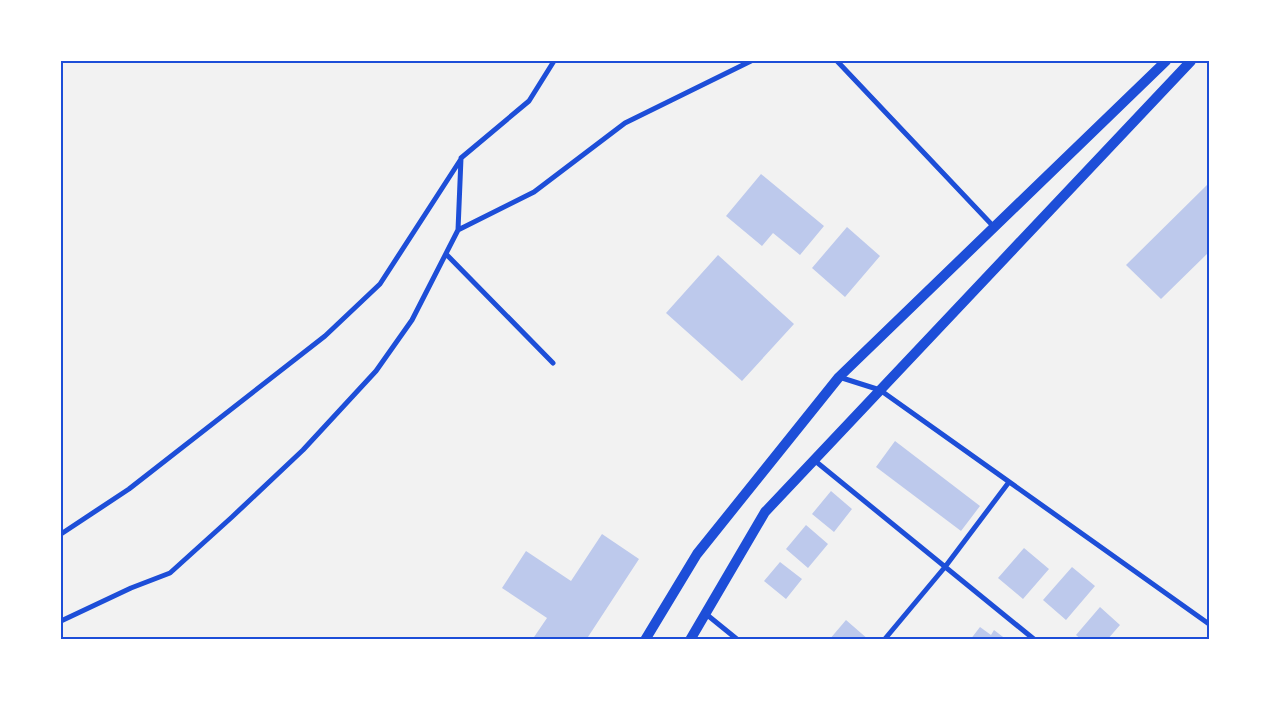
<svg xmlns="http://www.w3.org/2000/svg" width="1270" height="701" font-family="Rubik,sans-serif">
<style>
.building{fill:#bdc9ec}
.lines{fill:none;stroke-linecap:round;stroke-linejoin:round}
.minor{stroke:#1d4ed8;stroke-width:5}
.secondary{stroke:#1d4ed8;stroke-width:10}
.neatline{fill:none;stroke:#1d4ed8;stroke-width:2}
</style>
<rect width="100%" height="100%" fill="#f2f2f2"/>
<path class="building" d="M761,174L824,226L800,255L773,233L762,246L726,216Z
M1209,183V252L1161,299L1126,265Z
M847,227L880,256L845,297L812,268Z
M718,255L794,324L742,381L666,313Z
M895,441L980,506L961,531L876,467Z
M831,491L852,509L834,532L812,514Z
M806,525L828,544L808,568L786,549Z
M602,534L639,559L586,640H532L547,618L502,588L526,551L571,581Z
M1024,548L1049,569L1023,599L998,578Z
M780,562L802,579L786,599L764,581Z
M1072,567L1095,586L1066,620L1043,600Z
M1100,607L1120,625L1107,640H1082L1076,635Z
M846,620L869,640H829Z
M980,627L991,635L994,630L1007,640H970Z"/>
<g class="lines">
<path class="minor" d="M837,61L994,227
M458,230L534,192L625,123L751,61
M446,254L553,363
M839,377L880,390L1209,624
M814,460L1035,640
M61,534L129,489L325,336L380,284L461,159
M706,614L738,640
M61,621L131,588L170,573L232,517L303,450L376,371L412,320L458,230L461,158L529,101L554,61
M884,640L945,567L1009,482"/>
<path class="secondary" d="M645,640L697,554L839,377L1166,61
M690,640L765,512L1191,61"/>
</g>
<rect width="1270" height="701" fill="none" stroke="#ffffff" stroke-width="125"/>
<rect x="62" y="62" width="1146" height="576" class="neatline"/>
</svg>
